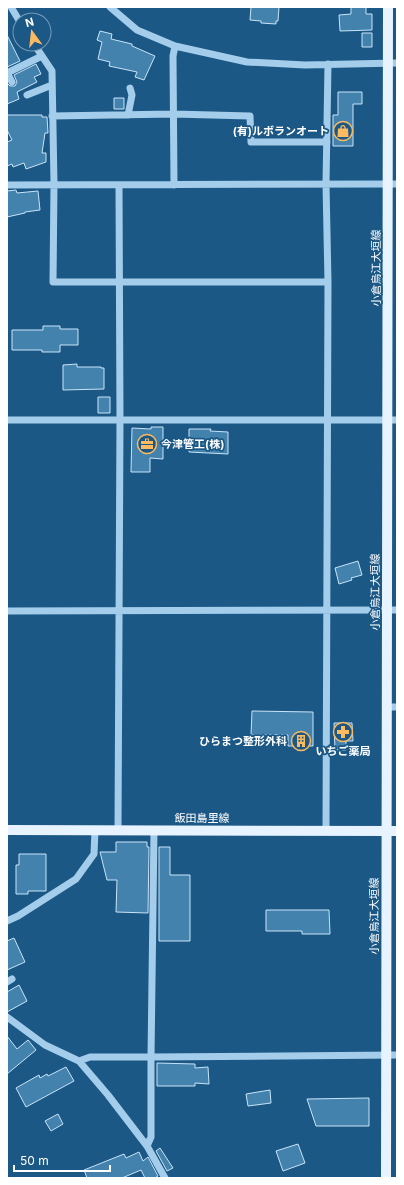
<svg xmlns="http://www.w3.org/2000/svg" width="404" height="1185" font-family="Inter,'Noto Sans JP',sans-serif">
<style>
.building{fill:#4482ae;stroke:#c8e4f8}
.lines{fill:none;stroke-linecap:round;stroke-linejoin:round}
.minor{stroke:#a3cdeb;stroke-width:7}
.major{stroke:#e7f3fe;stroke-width:10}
.labels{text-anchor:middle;stroke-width:3.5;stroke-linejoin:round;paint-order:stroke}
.poi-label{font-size:11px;font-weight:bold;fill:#fff;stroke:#1c5885;text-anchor:end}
.street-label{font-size:11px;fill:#fff;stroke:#1c5885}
</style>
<rect width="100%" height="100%" fill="#1c5885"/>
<path class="building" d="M251,7H279L278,21H276V24L261,23V21L250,20Z
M351,7H366V14H372V30L340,31L339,15L351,14Z
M100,31L112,34L111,39L132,44V46L155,56L144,80L135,77L137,72L109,66L110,62L98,59L102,42L97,40Z
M362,33H372V47H362Z
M7,35L20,61L7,67Z
M36,64L41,74L34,77L37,82L17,92L19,99L7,104V83L10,86H15L17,82L14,75Z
M338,92H362V104H353V146H333V115H338Z
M114,98H124V109H114Z
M7,115H42V117H47L48,133H45L42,153H46V162L26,169L24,163L13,167L12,164L7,166V142L12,140L7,130Z
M16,190L17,193L38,191L40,210L25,212V213L7,217V191Z
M43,326H60V329H78V345H60V352H42V350H12V330H43Z
M77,364V367H101V368H104V389L63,390V365Z
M98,397H110V413H98Z
M151,427H163V459L150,458V472H131L132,428L151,429Z
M189,429H211L210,431L228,432V454L189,452Z
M358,561L362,575L351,578L352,580L339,584L335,568Z
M252,711L313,712V746H288V735H251Z
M334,723H352L353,741H346V750H335Z
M116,842H147V847H149L148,913L116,912L117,880H107L100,852H116Z
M159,847H170V875H190V941H159Z
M19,854H46V891H28V894H16V865H19Z
M266,910H329L330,934H302V931H266Z
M14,938L25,962L7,970V941Z
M19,985L27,1001L7,1012V992Z
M7,1036L17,1049L28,1040L36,1050L7,1074Z
M157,1063L195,1064V1068L208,1067L209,1084L195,1083V1086H157Z
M66,1067L74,1081L26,1107L16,1088L39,1075L40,1078L47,1074L48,1076Z
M270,1090L271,1103L248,1106L246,1094Z
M369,1098V1126H316L307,1099Z
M58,1114L63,1124L51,1131L45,1121Z
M298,1144L305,1163L283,1171L276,1151Z
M160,1148L173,1168L167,1171L156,1151Z
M139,1152L143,1161L148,1157L158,1176L155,1178H145L141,1170L122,1178H87L84,1170L124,1154L126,1158Z"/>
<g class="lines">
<path class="minor" d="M11,7L20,22
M110,7L137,30L175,46L247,62L305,65L397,63
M34,44L52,71L54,184L53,282H328
M7,73L42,56
M7,73L12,82
M27,95L52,85
M128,115L132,95L130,88
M52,116L173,114L250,116L251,142H327
M7,185L397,184
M174,185L173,56L175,46
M7,420H397
M7,611L397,610
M386,707H397
M118,830L120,420L119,185
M154,830L151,1057L397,1055
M326,831L328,282L326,184L328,64
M7,921L18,916L76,879L94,854L95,830
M7,982L12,979
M7,1017L45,1045L79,1061L108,1095L147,1146L165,1178
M79,1061L90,1057H151V1137L147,1146"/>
<path class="major" d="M7,830L397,831
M386,1178L388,7"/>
</g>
<defs>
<g id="shop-ring" transform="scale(1)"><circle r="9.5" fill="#1c5885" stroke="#fbb960" stroke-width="1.5"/><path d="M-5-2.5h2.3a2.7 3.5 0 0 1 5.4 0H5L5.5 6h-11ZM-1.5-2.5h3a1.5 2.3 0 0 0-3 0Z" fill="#fbb960"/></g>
<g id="office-ring" transform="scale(1)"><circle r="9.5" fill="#1c5885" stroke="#fbb960" stroke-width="1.5"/><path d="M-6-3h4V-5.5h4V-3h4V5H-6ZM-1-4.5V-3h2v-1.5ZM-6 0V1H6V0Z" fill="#fbb960"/></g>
<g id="pharmacy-ring" transform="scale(1)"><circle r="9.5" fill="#1c5885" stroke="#fbb960" stroke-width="1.5"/><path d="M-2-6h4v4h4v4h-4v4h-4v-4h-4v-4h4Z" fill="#fbb960"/></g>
<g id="building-ring" transform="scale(1)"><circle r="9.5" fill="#1c5885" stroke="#fbb960" stroke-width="1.5"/><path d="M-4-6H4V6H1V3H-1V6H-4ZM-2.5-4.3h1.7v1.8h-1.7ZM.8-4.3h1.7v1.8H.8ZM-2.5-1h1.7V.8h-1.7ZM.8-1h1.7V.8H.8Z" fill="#fbb960"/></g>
</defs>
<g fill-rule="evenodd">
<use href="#shop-ring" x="343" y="131"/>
<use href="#office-ring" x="147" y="444"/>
<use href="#pharmacy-ring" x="343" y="732"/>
<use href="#building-ring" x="301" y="741"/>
</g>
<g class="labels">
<g class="poi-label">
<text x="329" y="135">(有)ルボランオート</text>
<text x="161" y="448" text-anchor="start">今津管工(株)</text>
<text x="287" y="745">ひらまつ整形外科</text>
<text x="343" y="755" text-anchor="middle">いちご薬局</text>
</g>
<g class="street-label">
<text transform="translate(376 268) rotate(-90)" y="4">小倉烏江大垣線</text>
<text transform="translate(375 592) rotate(-90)" y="4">小倉烏江大垣線</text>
<text x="202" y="822">飯田島里線</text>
<text transform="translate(374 916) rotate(-90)" y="4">小倉烏江大垣線</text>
</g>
</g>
<rect width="404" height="1185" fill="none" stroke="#ffffff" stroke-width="16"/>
<g transform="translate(32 32) rotate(345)"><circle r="19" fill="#1c5885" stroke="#779bb6"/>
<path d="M0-3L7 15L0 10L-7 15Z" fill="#fbb960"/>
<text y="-6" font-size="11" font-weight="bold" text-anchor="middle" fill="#ffffff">N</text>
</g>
<path d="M14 1165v6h96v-6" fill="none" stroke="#ffffff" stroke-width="2"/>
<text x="20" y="1165" font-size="12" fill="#ffffff" stroke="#1c5885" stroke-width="3" paint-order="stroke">50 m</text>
</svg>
